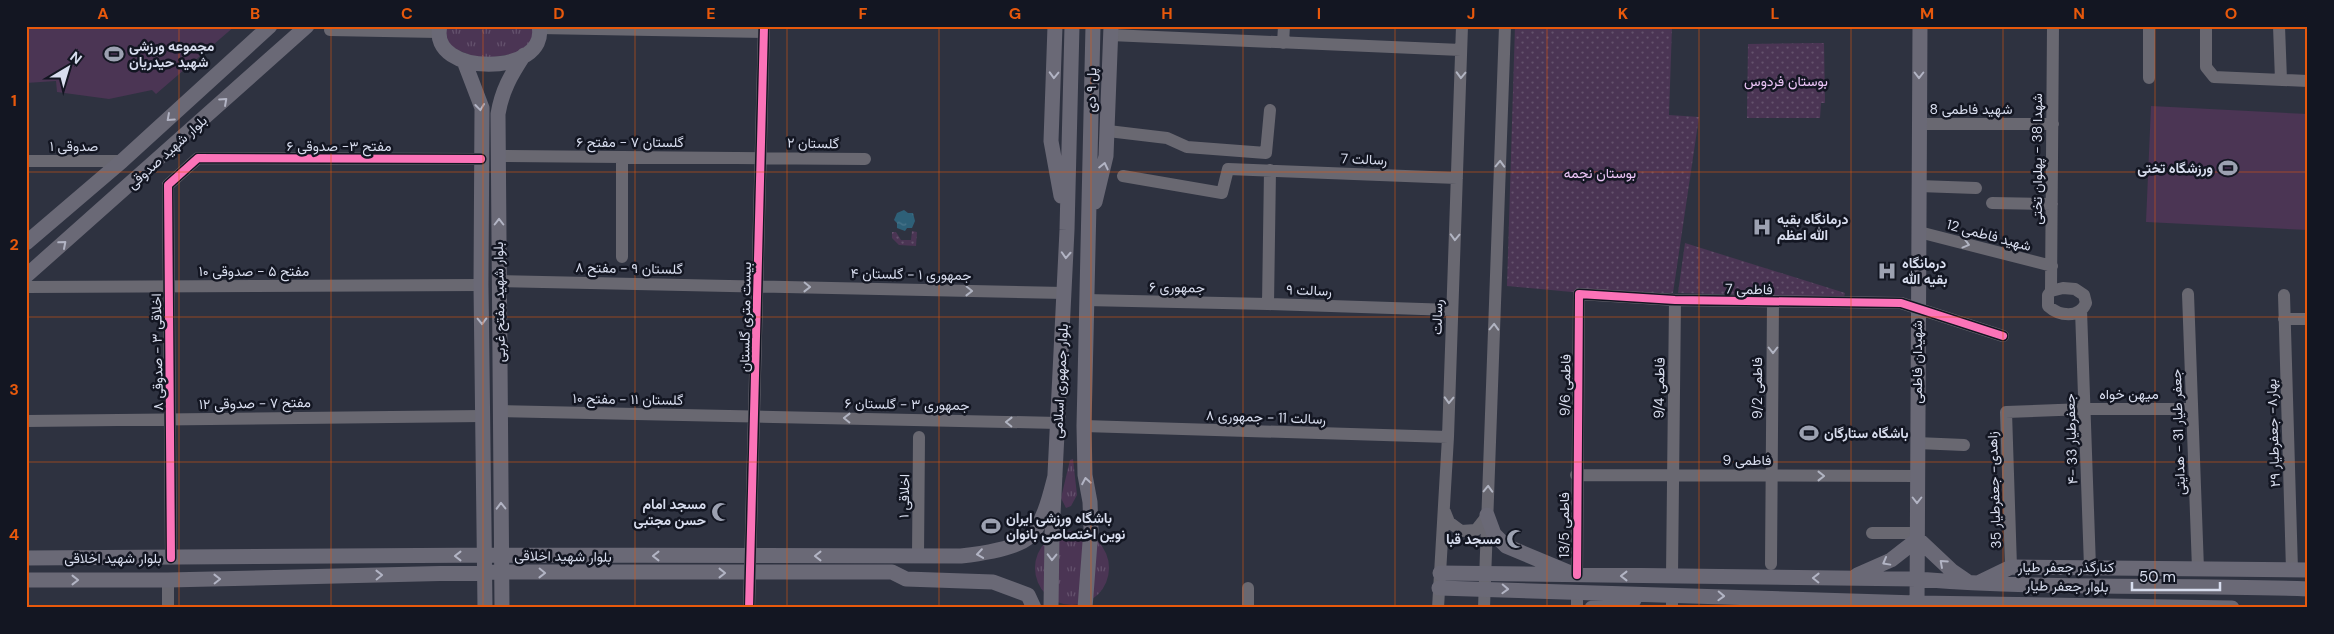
<svg xmlns="http://www.w3.org/2000/svg" width="2334" height="634" font-family="'DM Sans',Vazirmatn,sans-serif">
<style>
.grass{fill:url(#grass-tufts)}
.park{fill:url(#park-dots)}
.garden{fill:#4b3554}
.water{fill:url(#water-ripples)}
.lines{fill:none;stroke-linecap:round;stroke-linejoin:round}
.minor{stroke:#696871;stroke-width:12}
.major{stroke:#6a6976;stroke-width:15}
.cycleway-casing{stroke:#131622;stroke-width:11}
.cycleway{stroke:#fb73b8;stroke-width:8}
.oneway{stroke:#b2b4c4}
.oneway2{stroke:#b1b4c2}
.grid{fill:none;stroke:#e8590c;stroke-width:1;stroke-opacity:0.55}
.labels{text-anchor:middle;stroke-width:5;stroke-linejoin:round;paint-order:stroke}
.poi-label{font-size:14px;font-weight:bold;fill:#d8ddee;stroke:#131622;text-anchor:start}
.park-label{font-size:14px;fill:#ecc5f7;stroke:#131622}
.street-label{font-size:14px;fill:#d8ddee;stroke:#131622}
.neatline{fill:none;stroke:#e8590c;stroke-width:2}
.grid-label{font-size:16px;text-anchor:middle;font-weight:bold;fill:#e8590c}
</style>
<defs>
<pattern id="grass-tufts" width="24" height="20" patternUnits="userSpaceOnUse" patternTransform="scale(1.25)"><rect width="24" height="20" fill="#4b3554"/><path d="M3 7l-1-3M5 7V3M7 7l1-3M15 17l-1-3M17 17v-4M19 17l1-3" fill="none" stroke="#64526d"/></pattern>
<pattern id="park-dots" width="8" height="8" patternUnits="userSpaceOnUse" patternTransform="scale(1.25)"><rect width="8" height="8" fill="#4b3554"/><path d="M2 2h.1M6 6h.1" fill="none" stroke="#64526d" stroke-width="1.8" stroke-linecap="round"/></pattern>
<pattern id="water-ripples" width="26" height="14" patternUnits="userSpaceOnUse" patternTransform="scale(1.25)"><rect width="26" height="14" fill="#2e6078"/><path d="M2 4q2-2 4 0t4 0M15 11q2-2 4 0t4 0" fill="none" stroke="#4c768c"/></pattern>
</defs>
<rect width="100%" height="100%" fill="#2e3240"/>
<path class="grass" d="M444,26H535L536,36L519,53L481,59L449,47Z
M1073,459L1077,495L1071,506L1066,508L1061,498L1070,460Z
M1035 568a37 37 0 1 1 74 0a37 37 0 1 1-74 0Z"/>
<path class="park" d="M1515,26H1672L1669,115L1699,117L1673,293L1572,292L1507,286Z
M1824,43L1825,103H1821L1820,118H1747L1748,44Z
M912,231L917,232L916,246L899,245L892,238V232H896L901,240H911Z
M1685,243L1845,293L1844,298L1678,293Z"/>
<path class="garden" d="M26,26H235L156,94L152,90L109,99L57,92L56,81L26,83Z
M2151,106L2308,114V230L2146,222Z"/>
<path class="water" d="M904,210L908,213H913L915,221L912,228H907L905,231L897,228V223L894,220L897,213Z"/>
<g class="lines">
<path class="minor" d="M2206,26V67L2214,77L2308,81
M2279,26L2281,80
M539,28L764,32
M330,30L438,32
M1110,35L1461,50
M1283,43L1284,26
M2149,78V26
M1919,124H2053
M1108,131L1167,138L1187,147L1266,153L1270,110
M498,156L865,159
M622,157V257
M26,161H122
M1270,170L1268,304L1452,310
M1123,176L1222,193L1228,169L1457,178
M1919,186L1976,188
M1992,203L2052,204
M1919,232L2052,266
M499,281L1064,293
M26,287L481,285
M2063,288L2075,289L2084,295L2086,303C2079,319 2059,316 2048,306V295L2051,291Z
M2051,291L2053,26
M2188,294L2198,569
M2284,295L2292,570
M1086,300L1268,304
M2081,310L2090,567
M2284,319H2308
M500,411L1058,423
M26,421L483,416
M1084,426L1448,437
M1917,443L1964,445
M1576,475L1917,476
M1445,512L1449,522L1461,531L1476,530L1487,516
M1872,533H1918
M918,556L919,437
M171,558L168,185L198,158L481,159
M1771,564L1773,301
M2011,567L2006,412L2085,409H2192
M1577,575L1579,294L1675,300L1901,303L2003,336
M1672,576L1675,300
M168,580V608
M749,608L764,26
M1248,608V588
M1438,608L1448,437L1462,26
M1484,608L1505,26
M1577,608V592
M1672,608V595"/>
<path class="major" d="M440,26C427,77 550,77 539,26
M1055,26L1051,141L1061,196
M464,61L482,108L481,285L485,608
M1095,202L1106,156L1111,26
M26,243L122,161L270,26
M26,276L307,26
M1487,515L1494,534L1506,546L1568,572
M26,558L502,555L961,556C978,554 1016,549 1029,537C1044,523 1050,495 1055,476
M1440,573L1917,579C2047,590 2178,584 2308,589
M1857,575L1891,560L1918,539L1952,571L1968,582
M26,580H168L502,572H892L906,579L993,582L1028,595L1034,608
M1980,582L2011,567L2308,570
M1439,588L1917,603L2232,608
M502,608L498,114C502,90 511,75 524,55
M1051,608L1052,535L1067,230L1072,26
M1085,608L1091,529L1090,502L1085,475L1084,426L1093,26
M1592,608L1634,600
M1917,608L1920,26"/>
<g class="cycleway-casing">
<path id="cycleway" d="M171,558L168,185L198,158L481,159
M1577,575L1579,294L1675,300L1901,303L2003,336
M749,608L764,26"/>
</g>
<use href="#cycleway" class="cycleway"/>
</g>
<defs><path id="oneway-chevron" d="M-2-3.5L2.5 0L-2 3.5" fill="none" stroke-width="1.6" stroke-linecap="round" stroke-linejoin="round" transform="scale(1.25)"/></defs>
<g class="oneway">
<use href="#oneway-chevron" transform="translate(1054 75) rotate(92)"/>
<use href="#oneway-chevron" transform="translate(1919 75) rotate(90)"/>
<use href="#oneway-chevron" transform="translate(224 101) rotate(-42)"/>
<use href="#oneway-chevron" transform="translate(480 107) rotate(83)"/>
<use href="#oneway-chevron" transform="translate(170 118) rotate(138)"/>
<use href="#oneway-chevron" transform="translate(1104 166) rotate(-77)"/>
<use href="#oneway-chevron" transform="translate(499 222) rotate(-90)"/>
<use href="#oneway-chevron" transform="translate(63 244) rotate(-41)"/>
<use href="#oneway-chevron" transform="translate(1066 255) rotate(93)"/>
<use href="#oneway-chevron" transform="translate(482 321) rotate(89)"/>
<use href="#oneway-chevron" transform="translate(1086 481) rotate(-100)"/>
<use href="#oneway-chevron" transform="translate(1917 500) rotate(90)"/>
<use href="#oneway-chevron" transform="translate(501 506) rotate(-91)"/>
<use href="#oneway-chevron" transform="translate(980 554) rotate(172)"/>
<use href="#oneway-chevron" transform="translate(458 556) rotate(180)"/>
<use href="#oneway-chevron" transform="translate(656 556) rotate(180)"/>
<use href="#oneway-chevron" transform="translate(818 556) rotate(-180)"/>
<use href="#oneway-chevron" transform="translate(1052 557) rotate(91)"/>
<use href="#oneway-chevron" transform="translate(1886 562) rotate(151)"/>
<use href="#oneway-chevron" transform="translate(1943 563) rotate(-138)"/>
<use href="#oneway-chevron" transform="translate(542 573) rotate(1)"/>
<use href="#oneway-chevron" transform="translate(722 573)"/>
<use href="#oneway-chevron" transform="translate(379 575) rotate(-1)"/>
<use href="#oneway-chevron" transform="translate(1624 576) rotate(-180)"/>
<use href="#oneway-chevron" transform="translate(1816 578) rotate(-179)"/>
<use href="#oneway-chevron" transform="translate(217 579) rotate(-1)"/>
<use href="#oneway-chevron" transform="translate(75 580)"/>
<use href="#oneway-chevron" transform="translate(1505 589) rotate(2)"/>
<use href="#oneway-chevron" transform="translate(1721 596) rotate(2)"/>
</g>
<g class="oneway2">
<use href="#oneway-chevron" transform="translate(1461 75) rotate(92)"/>
<use href="#oneway-chevron" transform="translate(1500 164) rotate(-88)"/>
<use href="#oneway-chevron" transform="translate(1455 237) rotate(92)"/>
<use href="#oneway-chevron" transform="translate(1966 244) rotate(15)"/>
<use href="#oneway-chevron" transform="translate(807 287) rotate(1)"/>
<use href="#oneway-chevron" transform="translate(969 291) rotate(1)"/>
<use href="#oneway-chevron" transform="translate(1494 327) rotate(-88)"/>
<use href="#oneway-chevron" transform="translate(1773 350) rotate(90)"/>
<use href="#oneway-chevron" transform="translate(1449 400) rotate(92)"/>
<use href="#oneway-chevron" transform="translate(847 418) rotate(-179)"/>
<use href="#oneway-chevron" transform="translate(1009 422) rotate(-179)"/>
<use href="#oneway-chevron" transform="translate(1821 476)"/>
<use href="#oneway-chevron" transform="translate(1488 489) rotate(-88)"/>
</g>
<path class="grid" d="M179,26V608M331,26V608M483,26V608M635,26V608M787,26V608M939,26V608M1091,26V608M1243,26V608M1395,26V608M1547,26V608M1699,26V608M1851,26V608M2003,26V608M2155,26V608M26,172H2308M26,317H2308M26,462H2308"/>
<defs>
<g id="stadium-bare" transform="scale(1.5)"><path d="M0-5a6.5 5 0 1 0 0 10a6.5 5 0 1 0 0-10ZM-3.5-1.8h7v3.6h-7Z" fill="#9ca1b1" stroke="#131622" stroke-width="2.5" paint-order="stroke"/></g>
<g id="hospital-bare" transform="scale(1.5)"><path d="M-5-5h3v3.5h4V-5h3V5h-3V1.5h-4V5h-3Z" fill="#9ca1b1" stroke="#131622" stroke-width="2.5" paint-order="stroke"/></g>
<g id="mosque-bare" transform="scale(1.5)"><path d="M3.5-4.9A6 6 0 1 0 3.5 4.9A5 5 0 1 1 3.5-4.9Z" fill="#9ca1b1" stroke="#131622" stroke-width="2.5" paint-order="stroke"/></g>
</defs>
<g fill-rule="evenodd">
<use href="#stadium-bare" x="114" y="54"/>
<use href="#stadium-bare" x="2228" y="168"/>
<use href="#hospital-bare" x="1762" y="227"/>
<use href="#hospital-bare" x="1887" y="271"/>
<use href="#stadium-bare" x="1809" y="433"/>
<use href="#mosque-bare" x="721" y="512"/>
<use href="#stadium-bare" x="991" y="526"/>
<use href="#mosque-bare" x="1516" y="539"/>
</g>
<g class="labels">
<g class="poi-label">
<text x="129" y="51">مجموعه ورزشی<tspan x="129" dy="16">شهید حیدریان</tspan></text>
<text x="2213" y="173" text-anchor="end">ورزشگاه تختی</text>
<text x="1777" y="224">درمانگاه بقیه<tspan x="1777" dy="16">الله اعظم</tspan></text>
<text x="1902" y="268">درمانگاه<tspan x="1902" dy="16">بقیه الله</tspan></text>
<text x="1824" y="438">باشگاه ستارگان</text>
<text x="706" y="509" text-anchor="end">مسجد امام<tspan x="706" dy="16">حسن مجتبی</tspan></text>
<text x="1006" y="523">باشگاه ورزشی ایران<tspan x="1006" dy="16">نوین اختصاصی بانوان</tspan></text>
<text x="1501" y="544" text-anchor="end">مسجد قبا</text>
</g>
<g class="park-label">
<text x="1786" y="86">بوستان فردوس</text>
<text x="1600" y="178">بوستان نجمه</text>
</g>
<g class="street-label">
<text transform="translate(1091 90) rotate(-89)" y="5">پل ۹ دی</text>
<text x="1971" y="114">شهید فاطمی 8</text>
<text x="630" y="147">گلستان ۷ - مفتح ۶</text>
<text transform="translate(813 143) rotate(1)" y="5">گلستان ۲</text>
<text x="74" y="151">صدوقی ۱</text>
<text x="339" y="151">مفتح ۳- صدوقی ۶</text>
<text transform="translate(167 152) rotate(-42)" y="5">بلوار شهید صدوقی</text>
<text transform="translate(1364 159) rotate(2)" y="5">رسالت 7</text>
<text transform="translate(2037 159) rotate(-90)" y="5">شهدا 38 - پهلوان تختی</text>
<text transform="translate(1989 235) rotate(15)" y="5">شهید فاطمی 12</text>
<text transform="translate(629 268) rotate(1)" y="5">گلستان ۹ - مفتح ۸</text>
<text x="254" y="276">مفتح ۵ - صدوقی ۱۰</text>
<text transform="translate(911 274) rotate(1)" y="5">جمهوری ۱ - گلستان ۴</text>
<text transform="translate(1177 287) rotate(1)" y="5">جمهوری ۶</text>
<text transform="translate(1749 289) rotate(1)" y="5">فاطمی 7</text>
<text transform="translate(1309 290) rotate(2)" y="5">رسالت ۹</text>
<text transform="translate(499 302) rotate(-91)" y="5">بلوار شهید مفتح غربی</text>
<text transform="translate(745 317) rotate(-89)" y="5">بیست متری گلستان</text>
<text transform="translate(1437 317) rotate(-88)" y="5">رسالت</text>
<text transform="translate(157 352) rotate(-91)" y="5">اخلاقی ۳ - صدوقی ۸</text>
<text transform="translate(1917 362) rotate(-90)" y="5">شهیدان فاطمی</text>
<text transform="translate(1060 381) rotate(-87)" y="5">بلوار جمهوری اسلامی</text>
<text transform="translate(1565 385) rotate(-89)" y="5">فاطمی 9/6</text>
<text transform="translate(1659 388) rotate(-89)" y="5">فاطمی 9/4</text>
<text transform="translate(1757 388) rotate(-90)" y="5">فاطمی 9/2</text>
<text x="2129" y="399">میهن خواه</text>
<text transform="translate(628 399) rotate(1)" y="5">گلستان ۱۱ - مفتح ۱۰</text>
<text transform="translate(255 403) rotate(-1)" y="5">مفتح ۷ - صدوقی ۱۲</text>
<text transform="translate(907 404) rotate(1)" y="5">جمهوری ۳ - گلستان ۶</text>
<text transform="translate(1266 417) rotate(2)" y="5">رسالت 11 - جمهوری ۸</text>
<text transform="translate(2178 432) rotate(-92)" y="5">جعفر طیار 31 - هدایتی</text>
<text transform="translate(2273 433) rotate(-92)" y="5">بهار۸- جعفرطیار ۲۹</text>
<text transform="translate(2071 439) rotate(-92)" y="5">۴- جعفرطیار 33</text>
<text x="1747" y="465">فاطمی 9</text>
<text transform="translate(1994 490) rotate(-92)" y="5">زاهدی- جعفرطیار 35</text>
<text transform="translate(904 496) rotate(-89)" y="5">اخلاقی ۱</text>
<text transform="translate(1564 525) rotate(-90)" y="5">فاطمی 13/5</text>
<text transform="translate(563 556) rotate(1)" y="5">بلوار شهید اخلاقی</text>
<text x="113" y="563">بلوار شهید اخلاقی</text>
<text x="2066" y="572">کنارگذر جعفر طیار</text>
<text transform="translate(2067 586) rotate(1)" y="5">بلوار جعفر طیار</text>
</g>
</g>
<rect width="2334" height="634" fill="none" stroke="#131622" stroke-width="55"/>
<g transform="translate(68 68) rotate(38)" stroke="#131622" stroke-width="4" paint-order="stroke">
<path d="M0-4L9 19L0 12L-9 19Z" fill="#d8ddee"/>
<text y="-8" font-size="14" font-weight="bold" text-anchor="middle" fill="#d8ddee">N</text>
</g>
<path d="M2132 582v8h88v-8" fill="none" stroke="#d8ddee" stroke-width="2.5"/>
<text x="2139" y="582" font-size="15" fill="#d8ddee" stroke="#131622" stroke-width="4" paint-order="stroke">50 m</text>
<rect x="28" y="28" width="2278" height="578" class="neatline"/>
<g class="grid-label">
<text x="103" y="19">A</text>
<text x="255" y="19">B</text>
<text x="407" y="19">C</text>
<text x="559" y="19">D</text>
<text x="711" y="19">E</text>
<text x="863" y="19">F</text>
<text x="1015" y="19">G</text>
<text x="1167" y="19">H</text>
<text x="1319" y="19">I</text>
<text x="1471" y="19">J</text>
<text x="1623" y="19">K</text>
<text x="1775" y="19">L</text>
<text x="1927" y="19">M</text>
<text x="2079" y="19">N</text>
<text x="2231" y="19">O</text>
<text x="14" y="106">1</text>
<text x="14" y="250">2</text>
<text x="14" y="395">3</text>
<text x="14" y="540">4</text>
</g>
</svg>
